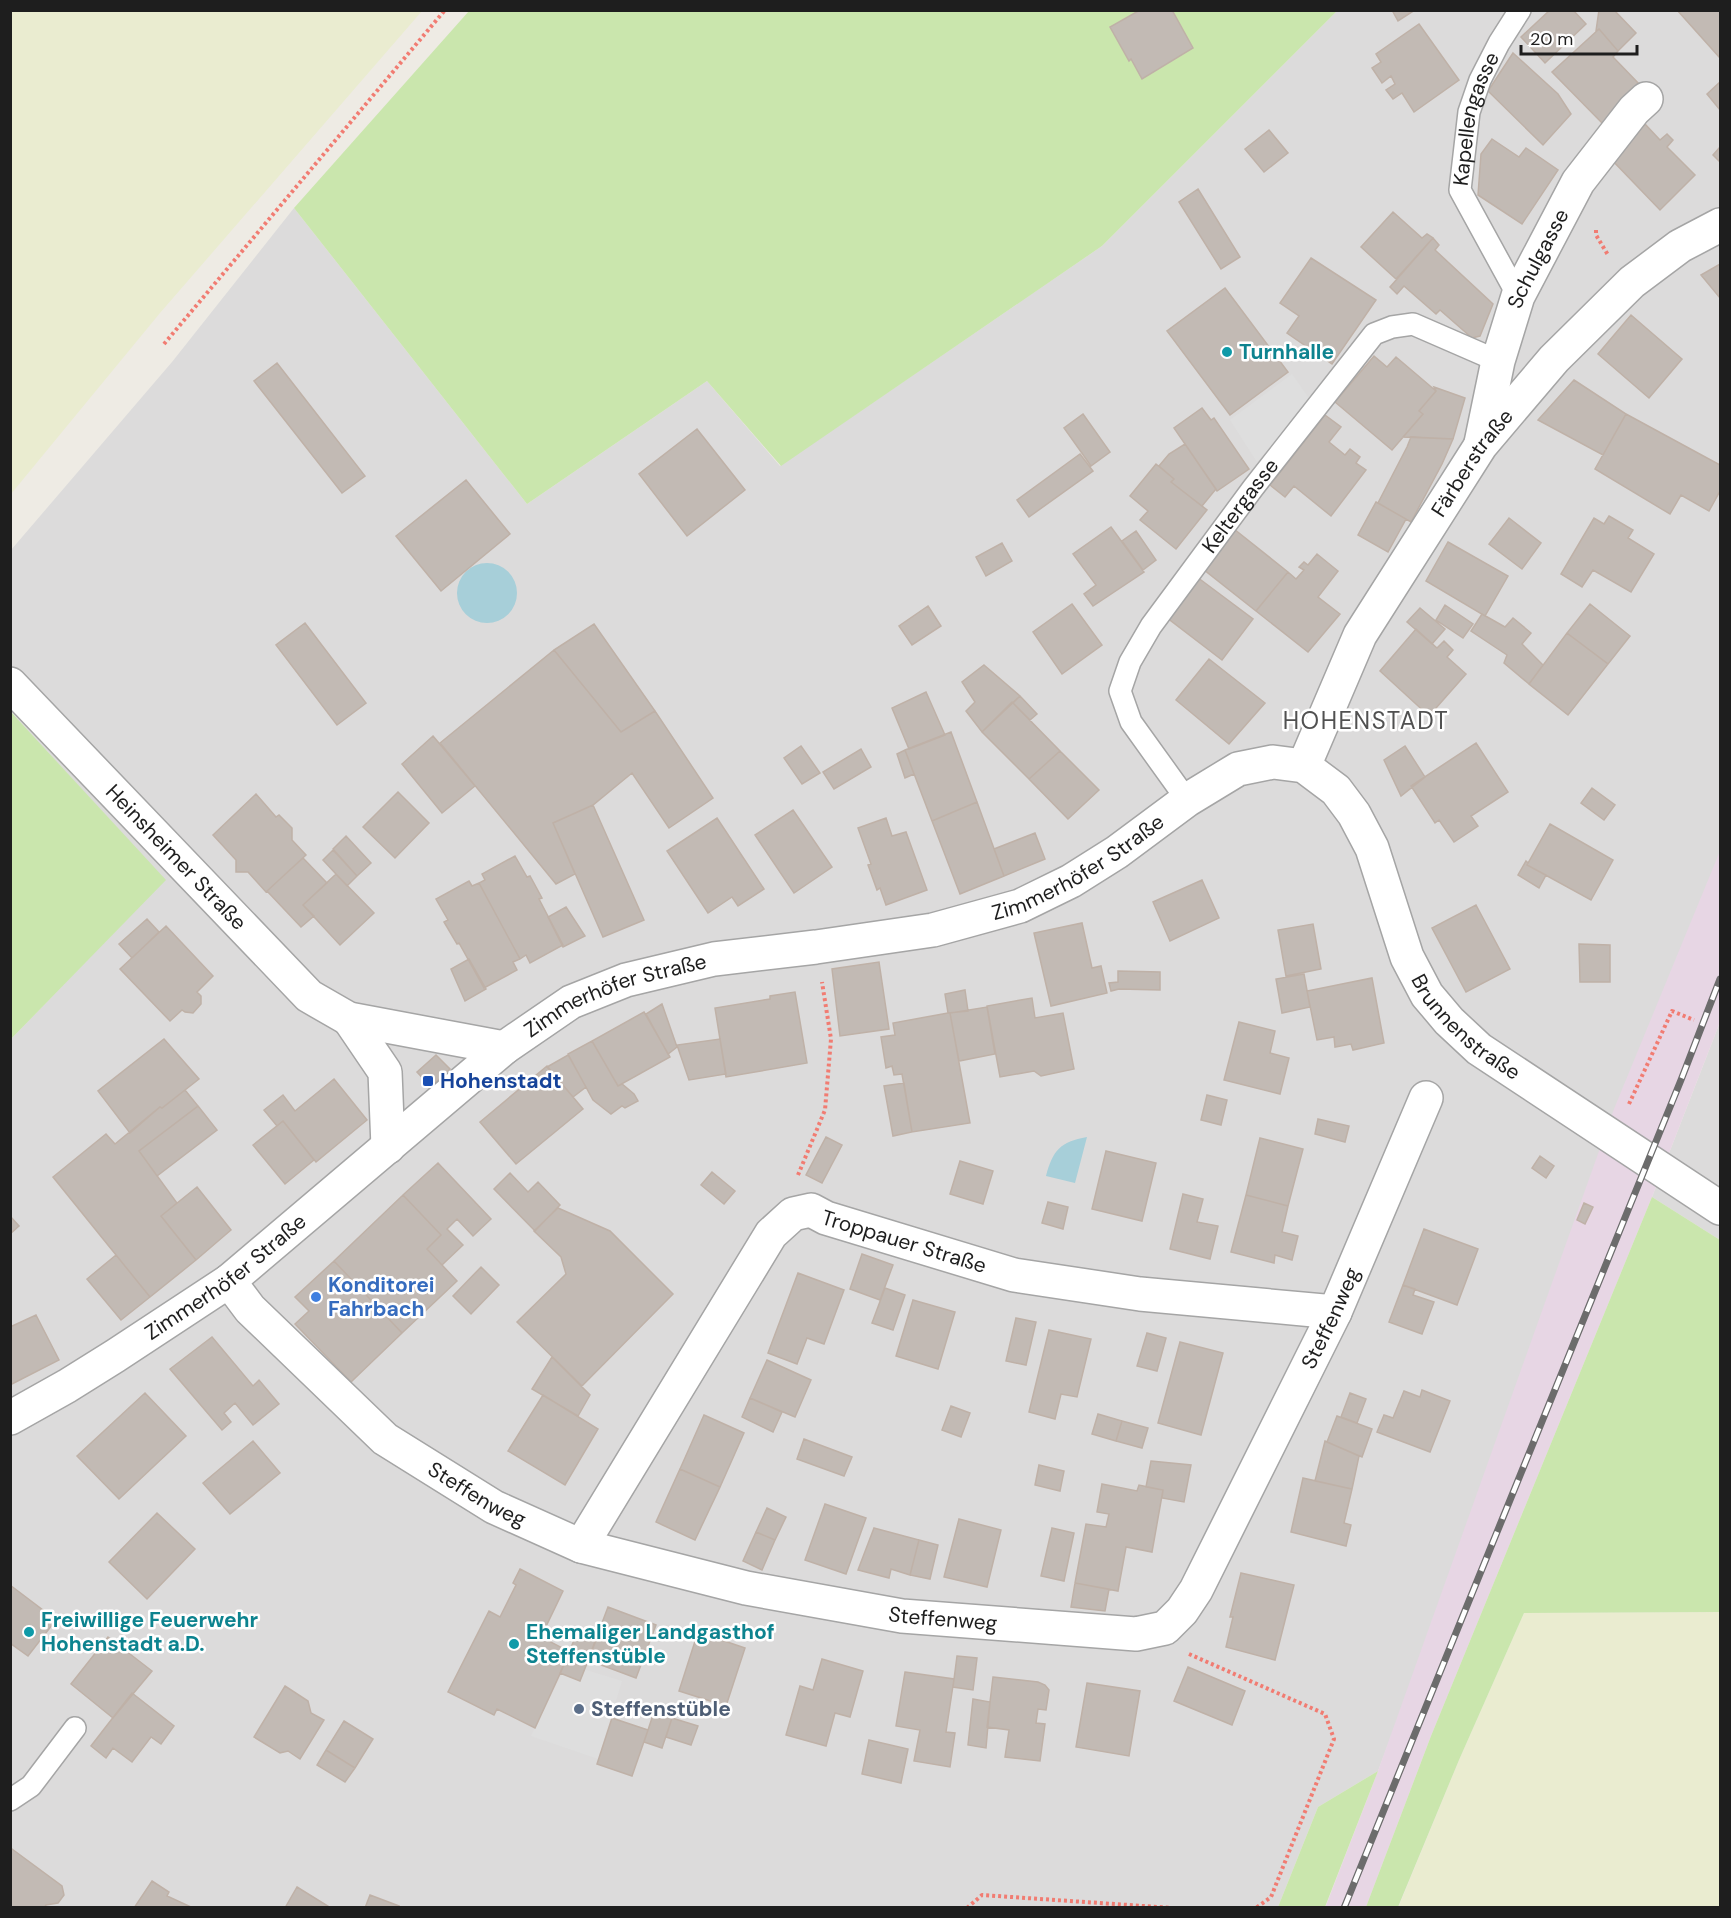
<svg xmlns="http://www.w3.org/2000/svg" width="1731" height="1918" font-family="'DM Sans',sans-serif">
<style>
.residential{fill:#dcdbdb}
.industrial{fill:#e7d6e4}
.farmland{fill:#eaecd0}
.grass{fill:#cae6ad}
.parking{fill:#dedede}
.water{fill:#a7cfd9}
.building{fill:#c2bab4;stroke:#bfb1a7;stroke-width:1.5}
.lines{fill:none;stroke-linecap:round;stroke-linejoin:round}
.service-casing{stroke:#a5a5a5;stroke-width:24}
.minor-casing{stroke:#a5a5a5;stroke-width:36}
.tertiary-casing{stroke:#a5a5a5;stroke-width:36}
.path{stroke:#f17c72;stroke-width:4;stroke-dasharray:3 3;stroke-linecap:butt}
.service{stroke:#fff;stroke-width:21}
.minor{stroke:#fff;stroke-width:33}
.tertiary{stroke:#fff;stroke-width:33}
.rail-casing{stroke:#6c6c6c;stroke-width:7}
.rail{stroke:#fff;stroke-width:4.5;stroke-dasharray:14;stroke-linecap:butt}
.culture-dot{fill:#0f9aa8;stroke:#fff;stroke-width:2}
.transit-dot{fill:#1a4fb4;stroke:#fff;stroke-width:2}
.shop-dot{fill:#3f7fe0;stroke:#fff;stroke-width:2}
.service-dot{fill:#5c6f8a;stroke:#fff;stroke-width:2}
.labels{text-anchor:middle;stroke-width:5;stroke-linejoin:round;paint-order:stroke}
.street-label{font-size:21px;fill:#1e1e1e;stroke:#fff}
.culture-label{font-size:21px;font-weight:bold;fill:#0d838f;stroke:#fff;text-anchor:start}
.transit-label{font-size:21px;font-weight:bold;fill:#164399;stroke:#fff;text-anchor:start}
.shop-label{font-size:21px;font-weight:bold;fill:#366cbe;stroke:#fff;text-anchor:start}
.service-label{font-size:21px;font-weight:bold;fill:#4e5e75;stroke:#fff;text-anchor:start}
.quarter-label{font-size:24px;letter-spacing:1.5px;fill:#515151;stroke:#fff}
</style>
<rect width="100%" height="100%" fill="#eeebe4"/>
<path class="residential" d="M1337,11H1720V863L1378,1771L1318,1807L1278,1907H11V1039L165,880L11,712V550L172,362L294,208L527,504L707,381L780,466L1102,246Z
M1720,1022V1240L1652,1197Z"/>
<path class="industrial" d="M1720,851V1022L1652,1197L1431,1736L1366,1907L1325,1908L1378,1771L1614,1109Z"/>
<path class="farmland" d="M11,10L422,11L160,313L11,494Z
M1720,1612V1907L1398,1908L1459,1760L1524,1613Z"/>
<path class="grass" d="M469,11H1337L1102,246L781,466L707,381L527,504L294,208Z
M11,712L166,880L11,1039Z
M1652,1197L1720,1240V1612L1524,1613L1459,1760L1398,1907H1366L1431,1736Z
M1378,1771L1325,1907H1278L1318,1807Z"/>
<path class="parking" d="M1292,374L1310,400L1257,462L1230,420Z
M567,1664L622,1681L598,1759L531,1736Z"/>
<path class="water" d="M457 593a30 30 0 1 1 60 0a30 30 0 1 1-60 0Z
M1087,1137L1075,1183L1046,1176C1053,1150 1060,1142 1087,1137Z"/>
<path class="building" d="M1140,10H1172L1193,48L1142,79L1131,59L1129,61L1110,27Z
M1392,10H1415L1398,21Z
M1550,10H1573L1586,24L1545,63L1521,37Z
M1599,10H1614L1636,33L1618,51L1599,29L1596,31Z
M1677,10H1720V58Z
M1419,24L1459,80L1414,112L1402,93L1393,99L1386,90L1395,84L1391,76L1382,83L1372,68L1381,62L1376,54Z
M1599,29L1618,51L1613,57L1642,87L1603,124L1552,72Z
M1513,53L1558,94L1571,114L1543,145L1488,91Z
M1720,82V110L1707,94Z
M1645,124L1660,140L1667,134L1673,140L1667,147L1695,175L1660,210L1610,158Z
M1269,130L1288,153L1264,172L1245,149Z
M1492,139L1519,157L1526,148L1558,170L1522,224L1478,195L1481,154Z
M1720,147V162L1713,155Z
M1198,189L1240,257L1221,269L1179,202Z
M1393,212L1422,238L1427,234L1433,238L1396,279L1361,247Z
M1433,238L1439,245L1435,250L1493,304L1480,336L1472,338L1440,310L1436,314L1404,286L1397,294L1390,287Z
M1311,258L1376,300L1332,364L1287,333L1299,316L1280,303Z
M1720,264V298L1701,275Z
M1225,288L1288,372L1230,415L1167,331Z
M1631,315L1682,359L1649,398L1598,354Z
M1374,356L1387,367L1396,357L1436,391L1419,411L1423,414L1392,450L1335,402Z
M277,363L365,476L342,493L254,381Z
M1574,380L1626,414L1603,455L1538,420Z
M1434,387L1465,398L1453,439L1403,437L1423,414L1419,411L1436,391Z
M1202,408L1211,420L1214,418L1249,469L1217,491L1174,428Z
M1083,414L1110,452L1091,466L1064,428Z
M1626,414L1720,465V491L1709,511L1681,495L1670,514L1595,469Z
M1325,415L1341,427L1329,442L1345,455L1350,449L1360,457L1356,463L1366,470L1331,516L1294,486L1285,497L1270,485Z
M697,429L745,490L687,536L639,474Z
M1411,437L1453,439L1442,464L1411,522L1378,503L1407,447Z
M1185,444L1216,489L1202,506L1171,482L1174,479L1159,466L1169,454Z
M1080,454L1093,471L1029,517L1017,500Z
M1156,464L1174,479L1171,482L1207,510L1176,549L1140,520L1148,511L1130,496Z
M466,480L510,534L441,591L396,536Z
M1376,502L1406,519L1388,552L1358,535Z
M1609,516L1633,530L1628,538L1654,554L1631,592L1593,570L1582,587L1561,574L1594,518L1604,524Z
M1509,518L1541,543L1522,569L1489,544Z
M1111,527L1144,572L1093,606L1084,594L1096,585L1073,554Z
M1234,529L1288,572L1256,611L1203,569Z
M1136,531L1156,560L1143,570L1122,541Z
M1448,542L1508,576L1485,616L1426,581Z
M1002,543L1012,561L986,576L976,557Z
M1317,554L1338,571L1318,597L1340,614L1308,652L1256,611L1288,572L1296,579L1304,570L1299,567L1304,562L1308,565Z
M1197,577L1253,619L1222,660L1166,617Z
M1072,604L1102,645L1062,674L1033,632Z
M1590,604L1630,636L1608,664L1567,633Z
M1445,605L1473,624L1463,638L1436,620Z
M928,606L941,626L912,645L899,626Z
M1420,608L1445,629L1432,644L1407,622Z
M1482,614L1505,627L1513,618L1531,633L1522,644L1543,665L1529,684L1504,663L1507,655L1471,631Z
M305,623L366,703L337,725L276,645Z
M594,624L655,711L621,732L554,650Z
M1416,629L1437,648L1444,641L1453,650L1447,657L1466,674L1429,716L1380,671Z
M1567,633L1608,664L1568,715L1529,684Z
M554,650L621,732L655,711L713,798L669,828L632,773L593,805L553,823L575,874L556,884L440,743Z
M1209,659L1265,703L1229,744L1176,700Z
M984,665L1020,696L982,732L966,711L975,702L962,682Z
M926,692L945,735L909,749L892,708Z
M1020,696L1037,714L1030,720L1013,703Z
M1012,702L1060,751L1029,779L982,732Z
M951,732L977,802L932,821L905,750Z
M433,736L475,786L442,813L402,764Z
M1476,743L1508,792L1471,816L1478,826L1454,842L1439,820L1435,823L1411,786Z
M801,746L820,773L802,784L784,758Z
M1405,746L1425,777L1401,796L1384,760Z
M861,749L871,767L834,789L823,772Z
M905,750L914,774L905,778L897,754Z
M1060,751L1099,790L1068,819L1029,779Z
M1592,788L1615,805L1604,820L1581,803Z
M398,792L429,823L395,858L363,827Z
M256,794L276,817L279,815L292,828V840L306,855L266,892L248,872H236V860L213,835Z
M977,802L1004,876L960,894L932,821Z
M593,805L644,920L603,937L553,823Z
M793,810L832,867L794,893L755,835Z
M717,818L764,889L738,906L732,897L708,913L667,851Z
M886,818L892,836L906,832L927,890L886,905L880,888L877,890L868,865L871,864L858,828Z
M1550,824L1613,860L1591,900L1527,865Z
M1035,833L1045,859L1004,876L994,849Z
M346,836L371,863L357,876L333,849Z
M333,850L357,876L347,886L323,860Z
M515,856L527,877L530,876L542,898L539,899L563,945L530,963L526,955L520,959L479,883L485,880L482,874Z
M303,858L327,883L303,905L314,916L301,927L267,891Z
M1526,861L1528,863L1527,865L1546,875L1539,888L1518,875Z
M336,874L374,913L340,945L303,905Z
M1202,880L1219,918L1170,941L1153,902Z
M469,881L472,886L479,883L520,959L513,962L517,970L484,988L459,943L457,944L444,922L448,920L436,899Z
M1476,905L1510,969L1466,992L1432,928Z
M566,907L585,936L563,947L548,917Z
M147,919L159,932L132,958L119,944Z
M1082,923L1092,968L1101,966L1107,993L1051,1006L1034,933Z
M1313,924L1321,969L1286,976L1278,930Z
M166,926L213,976L197,992L201,996V1004L193,1013L185,1012L182,1010L170,1021L120,969Z
M1579,944L1610,945V982H1580Z
M469,959L486,989L465,1001L451,969Z
M879,962L889,1029L840,1036L832,969Z
M1118,971L1160,972V990L1119,989L1111,991L1109,983L1118,982Z
M1304,974L1310,1007L1282,1013L1276,979Z
M1372,978L1384,1043L1353,1050L1351,1044L1335,1047L1334,1037L1317,1040L1307,991Z
M965,990L968,1011L948,1013L945,994Z
M795,992L807,1063L726,1077L715,1008L770,999V996Z
M1032,998L1035,1018L1063,1013L1074,1069L1041,1076L1034,1071L1000,1077L987,1006Z
M662,1004L677,1047L668,1054L646,1014Z
M987,1007L995,1054L959,1061L950,1013Z
M644,1012L670,1057L618,1086L592,1041Z
M948,1013H950L970,1123L912,1132L902,1074L894,1075L892,1066L886,1068L881,1037L895,1035L893,1023Z
M1239,1022L1275,1031L1270,1053L1289,1058L1280,1094L1224,1080Z
M164,1039L199,1079L162,1108L160,1107L130,1133L98,1091Z
M720,1039L726,1074L689,1080L677,1045Z
M592,1041L618,1086L622,1084L634,1094L638,1101L625,1108L622,1106L611,1114L593,1100L568,1054Z
M436,1055L450,1069L431,1087L417,1072Z
M568,1055L586,1087L573,1097L547,1067Z
M547,1066L583,1109L516,1164L480,1122Z
M334,1079L367,1120L316,1162L283,1121L277,1126L264,1110L283,1095L295,1111Z
M904,1083L912,1132L893,1136L884,1086Z
M185,1090L198,1106L139,1151L177,1203L161,1216L196,1260L150,1297L53,1177L106,1134L115,1144L160,1107L162,1108Z
M1207,1095L1227,1100L1221,1125L1201,1120Z
M198,1106L217,1130L157,1176L139,1151Z
M1318,1119L1349,1126L1345,1142L1315,1134Z
M283,1121L314,1160L285,1184L253,1145Z
M826,1137L842,1145L822,1183L806,1175Z
M1260,1138L1303,1149L1288,1206L1246,1195Z
M1106,1151L1156,1163L1142,1221L1092,1209Z
M1540,1156L1554,1166L1546,1178L1532,1168Z
M960,1161L993,1171L983,1204L950,1194Z
M438,1163L491,1219L473,1236L457,1219L447,1229L463,1245L442,1265L427,1249L441,1235L403,1195Z
M712,1172L735,1191L724,1204L701,1185Z
M510,1173L528,1192L538,1182L560,1205L535,1231L494,1189Z
M197,1187L231,1230L196,1260L161,1216Z
M1183,1194L1203,1199L1197,1222L1218,1226L1210,1259L1170,1249Z
M403,1195L441,1235L427,1249L457,1281L402,1333L334,1261Z
M1246,1195L1288,1206L1282,1232L1298,1236L1292,1260L1275,1255L1274,1263L1231,1252Z
M1048,1202L1068,1207L1063,1229L1042,1223Z
M1584,1203L1593,1207L1585,1224L1577,1220Z
M558,1208L610,1231L673,1294L582,1386L517,1322L566,1274L561,1257L534,1231Z
M10,1216L19,1226L10,1234Z
M1424,1229L1478,1249L1457,1305L1403,1285Z
M862,1254L893,1265L880,1300L850,1289Z
M116,1255L150,1297L121,1320L87,1279Z
M334,1261L402,1333L351,1382L295,1324L309,1311L295,1297Z
M481,1267L499,1285L471,1314L453,1296Z
M798,1273L844,1290L824,1344L807,1338L797,1364L768,1353Z
M1403,1285L1415,1289L1413,1295L1434,1302L1422,1334L1389,1322Z
M885,1288L905,1295L893,1330L872,1323Z
M913,1300L955,1312L938,1369L896,1356Z
M36,1315L59,1360L10,1385V1327Z
M1016,1318L1036,1322L1026,1365L1006,1361Z
M1049,1330L1091,1339L1077,1397L1061,1394L1055,1419L1029,1412Z
M1147,1333L1166,1338L1157,1371L1137,1366Z
M212,1337L253,1386L259,1380L279,1404L253,1425L235,1403L224,1413L231,1422L222,1430L170,1369Z
M1180,1342L1223,1353L1201,1435L1158,1423Z
M552,1357L590,1395L578,1416L532,1389Z
M767,1360L811,1380L795,1417L750,1398Z
M1422,1390L1450,1401L1430,1452L1377,1432L1384,1415L1393,1418L1404,1391L1420,1397Z
M145,1393L186,1436L119,1499L77,1456Z
M1350,1393L1366,1399L1357,1423L1341,1417Z
M543,1395L598,1429L565,1485L508,1451Z
M750,1398L782,1412L773,1432L742,1417Z
M951,1406L970,1413L961,1437L942,1430Z
M1098,1414L1122,1421L1116,1441L1092,1434Z
M704,1415L744,1433L720,1487L680,1469Z
M1337,1416L1372,1429L1362,1457L1327,1442Z
M1122,1421L1148,1428L1142,1448L1116,1441Z
M804,1439L852,1457L844,1476L797,1459Z
M253,1441L280,1473L230,1514L203,1483Z
M1325,1441L1359,1456L1352,1489L1315,1481Z
M1151,1461L1191,1465L1184,1502L1162,1498L1163,1490L1146,1487Z
M1039,1465L1064,1471L1060,1491L1035,1485Z
M680,1469L720,1487L695,1540L656,1522Z
M1303,1478L1352,1489L1344,1523L1351,1525L1346,1546L1291,1532Z
M1102,1484L1137,1491L1139,1485L1163,1490L1152,1552L1126,1547L1118,1591L1075,1583L1086,1524L1106,1527L1109,1514L1097,1512Z
M825,1504L866,1518L846,1574L805,1560Z
M767,1508L786,1517L775,1540L756,1532Z
M157,1513L195,1549L147,1599L109,1562Z
M959,1519L1001,1530L987,1587L944,1577Z
M874,1528L919,1540L910,1575L891,1569L889,1578L858,1570Z
M1052,1528L1074,1533L1064,1581L1041,1576Z
M756,1532L775,1540L762,1570L743,1561Z
M919,1540L938,1545L930,1579L910,1575Z
M520,1569L563,1591L541,1637L570,1652L535,1728L497,1709L494,1715L448,1692L489,1611L500,1617L516,1585L513,1583Z
M1241,1573L1294,1585L1275,1660L1226,1647L1233,1617H1230Z
M1075,1583L1109,1589L1105,1611L1071,1607Z
M10,1585L56,1620L28,1656L10,1643Z
M608,1607L656,1625L636,1678L588,1660Z
M578,1631L597,1638L580,1681L560,1673Z
M698,1632L745,1648L726,1706L679,1691Z
M108,1637L152,1671L113,1718L71,1684Z
M957,1656L977,1658L973,1690L953,1687Z
M822,1659L863,1671L850,1717L835,1713L826,1746L786,1735L800,1686L813,1690Z
M1188,1667L1245,1691L1232,1725L1174,1701Z
M905,1672L954,1679L946,1732L955,1733L950,1767L914,1761L920,1730L896,1726Z
M993,1677L1038,1682L1045,1685L1049,1690L1046,1710L1038,1709L1036,1723L1045,1724L1040,1761L1005,1757L1009,1730L987,1727Z
M1087,1683L1140,1691L1129,1756L1076,1747Z
M285,1686L308,1701L311,1713L324,1720L300,1759L288,1751L280,1753L254,1737Z
M132,1693L174,1726L161,1744L151,1737L132,1762L113,1748L106,1758L91,1746Z
M973,1699L990,1702L986,1748L968,1745Z
M654,1712L672,1718L662,1748L644,1742Z
M612,1718L648,1730L632,1776L597,1764Z
M672,1718L698,1726L691,1745L666,1737Z
M344,1721L373,1739L355,1768L326,1750Z
M869,1740L908,1749L901,1783L862,1774Z
M326,1750L355,1768L345,1782L317,1765Z
M12,1849L62,1886L64,1895L58,1903L46,1905L44,1908H10V1851Z
M152,1881L169,1892L167,1896L193,1908H134Z
M297,1887L331,1908H285Z
M370,1895L399,1906L398,1908H365Z"/>
<g class="lines">
<g class="service-casing">
<g id="service">
<path id="s1" d="M1518,296L1460,190L1469,112L1480,80L1499,43L1520,10"/>
<path id="s2" d="M1187,800L1131,722L1120,691L1130,662L1151,626L1253,488L1374,334L1392,327L1413,324L1498,361"/>
<path d="M10,1800L31,1786L75,1728"/>
</g>
</g>
<g class="minor-casing">
<g id="minor">
<path id="s3" d="M1481,443L1498,361L1518,296L1578,182L1634,110L1646,99"/>
<path id="s4" d="M10,684L309,996L349,1019L504,1048"/>
<path id="s5" d="M1304,766L1360,635L1481,445L1554,359L1632,282L1680,246L1720,225"/>
<path d="M349,1019L385,1072L388,1147"/>
<path id="s6" d="M229,1281L250,1309L385,1439L494,1507L581,1546L746,1588L902,1616L1136,1634L1165,1628L1182,1611L1196,1590L1335,1312L1426,1098"/>
<path id="s7" d="M581,1546L771,1234L793,1214L811,1210L826,1218L1014,1275L1140,1294L1335,1312"/>
</g>
</g>
<g class="tertiary-casing">
<g id="tertiary">
<path id="s8" d="M10,1418L67,1386L115,1356L229,1281L504,1048L571,1002L626,980L714,959L816,947L933,930L1020,906L1071,881L1117,852L1187,800L1238,769L1273,762L1304,766L1336,790L1354,814L1372,848L1407,957L1427,995L1449,1021L1479,1049L1720,1208"/>
</g>
</g>
<path class="path" d="M1596,230V235L1608,255
M164,344L445,10
M1629,1104L1672,1011L1694,1020
M798,1175L825,1110L831,1039L822,982
M1189,1654L1325,1714L1334,1739L1271,1897L1256,1908
M967,1908L982,1895L1173,1908"/>
<use href="#service" class="service"/>
<use href="#minor" class="minor"/>
<use href="#tertiary" class="tertiary"/>
<g class="rail-casing">
<path id="rail" d="M1344,1908L1681,1080L1720,979"/>
</g>
<use href="#rail" class="rail"/>
</g>
<g class="culture-dot">
<circle cx="1227" cy="352" r="6"/>
<circle cx="29" cy="1632" r="6"/>
<circle cx="514" cy="1644" r="6"/>
</g>
<rect class="transit-dot" x="422" y="1075" width="12" height="12" rx="3"/>
<circle class="shop-dot" cx="316" cy="1297" r="6"/>
<circle class="service-dot" cx="579" cy="1709" r="6"/>
<g class="labels">
<g class="street-label">
<text dy="7" stroke="none"><textPath href="#s1" startOffset="194">Kapellengasse</textPath></text>
<text dy="7" stroke="none"><textPath href="#s3" startOffset="194">Schulgasse</textPath></text>
<text dy="7" stroke="none"><textPath href="#s5" startOffset="348">Färberstraße</textPath></text>
<text dy="7" stroke="none"><textPath href="#s2" startOffset="351">Keltergasse</textPath></text>
<text dy="7" stroke="none"><textPath href="#s4" startOffset="240">Heinsheimer Straße</textPath></text>
<text dy="7" stroke="none"><textPath href="#s8" startOffset="1230">Zimmerhöfer Straße</textPath></text>
<text dy="7" stroke="none"><textPath href="#s8" startOffset="744">Zimmerhöfer Straße</textPath></text>
<text dy="7" stroke="none"><textPath href="#s8" startOffset="1802">Brunnenstraße</textPath></text>
<text dy="7" stroke="none"><textPath href="#s7" startOffset="512">Troppauer Straße</textPath></text>
<text dy="7" stroke="none"><textPath href="#s8" startOffset="258">Zimmerhöfer Straße</textPath></text>
<text dy="7" stroke="none"><textPath href="#s6" startOffset="1392">Steffenweg</textPath></text>
<text dy="7" stroke="none"><textPath href="#s6" startOffset="330">Steffenweg</textPath></text>
<text dy="7" stroke="none"><textPath href="#s6" startOffset="816">Steffenweg</textPath></text>
</g>
<g class="culture-label">
<text x="1239" y="359">Turnhalle</text>
<text x="41" y="1627">Freiwillige Feuerwehr<tspan x="41" dy="24">Hohenstadt a.D.</tspan></text>
<text x="526" y="1639">Ehemaliger Landgasthof<tspan x="526" dy="24">Steffenstüble</tspan></text>
</g>
<g class="transit-label">
<text x="440" y="1088">Hohenstadt</text>
</g>
<g class="shop-label">
<text x="328" y="1292">Konditorei<tspan x="328" dy="24">Fahrbach</tspan></text>
</g>
<g class="service-label">
<text x="591" y="1716">Steffenstüble</text>
</g>
<g class="quarter-label">
<text x="1366" y="729">HOHENSTADT</text>
</g>
</g>
<rect width="1731" height="1918" fill="none" stroke="#1e1e1e" stroke-width="24"/>
<path d="M1521 45v9h116v-9" fill="none" stroke="#1e1e1e" stroke-width="3"/>
<text x="1530" y="45" font-size="18" fill="#1e1e1e" stroke="#ffffff" stroke-width="4.5" paint-order="stroke">20 m</text>
</svg>
